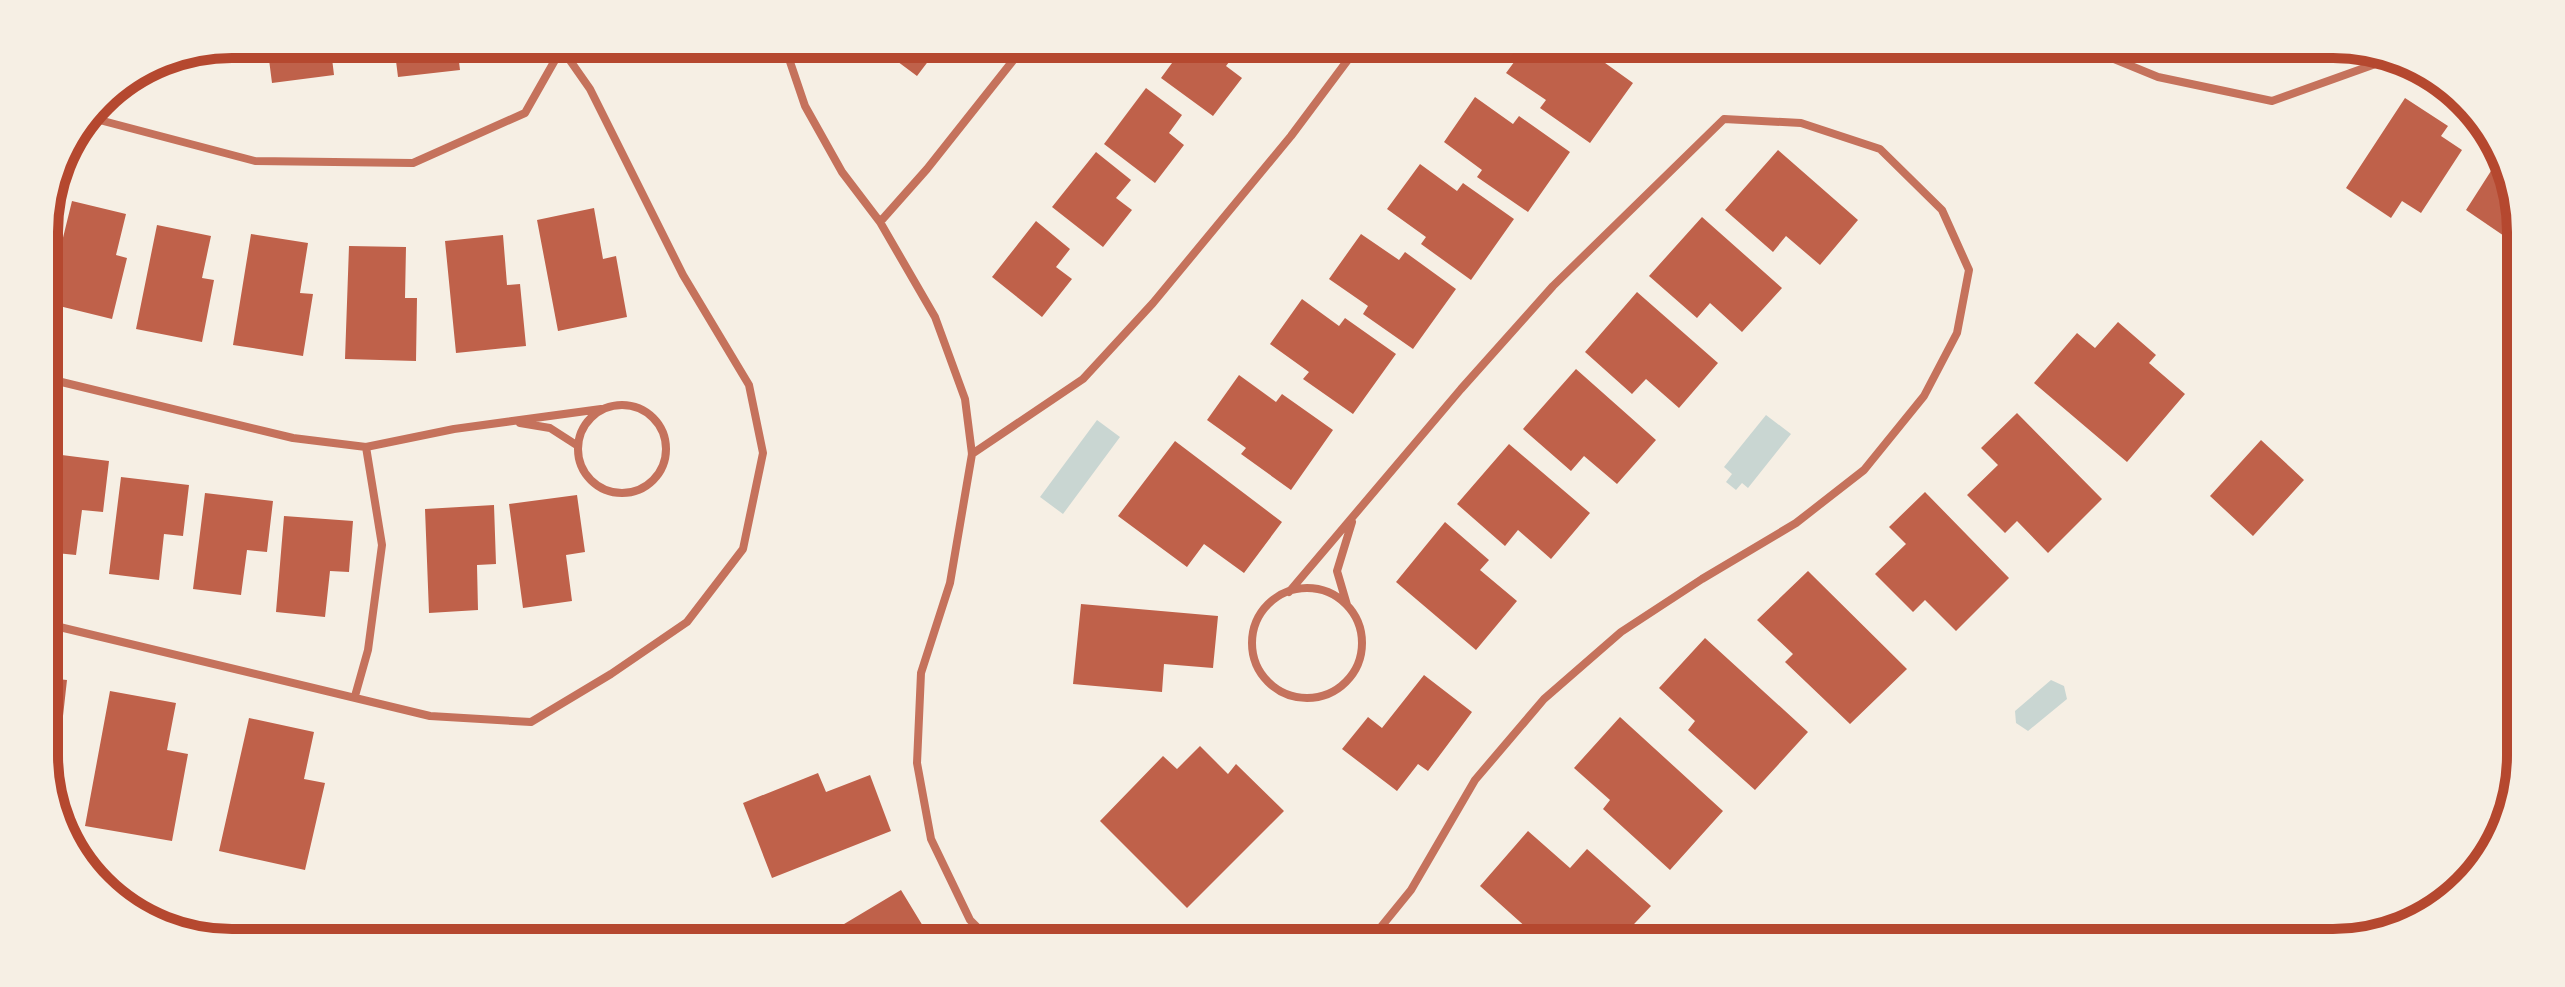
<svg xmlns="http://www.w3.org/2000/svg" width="2565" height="987" font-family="'Source Serif 4',serif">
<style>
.water{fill:#c9d6d2}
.building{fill:#bf614a}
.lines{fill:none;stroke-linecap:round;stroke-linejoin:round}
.minor{stroke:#c5725c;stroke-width:8}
.rim{fill:none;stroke:#b5482f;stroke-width:10}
</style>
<rect width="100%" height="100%" fill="#f6efe4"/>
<path class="water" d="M1766,415L1791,434L1748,488L1742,483L1736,490L1726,482L1732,474L1724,467Z
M1097,420L1120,437L1063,514L1040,497Z
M2051,680L2064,686L2067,699L2028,731L2016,723L2015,711Z"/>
<path class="building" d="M267,44L363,45V47L331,50L334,75L272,83Z
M394,45H457L460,70L398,77Z
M878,47H939L917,76Z
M1183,48L1239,49L1226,66L1242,78L1213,116L1161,78Z
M1523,50H1570L1576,54L1579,50H1587L1633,83L1590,143L1540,108L1546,100L1506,73Z
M1636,50L1664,51L1655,63Z
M1146,88L1182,115L1169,133L1184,145L1155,183L1104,144Z
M1475,97L1513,124L1519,116L1570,152L1528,212L1477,177L1482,170L1444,142Z
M2405,98L2448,126L2441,136L2462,150L2421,213L2402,201L2391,218L2346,188Z
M1778,150L1858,220L1820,265L1786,236L1773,252L1725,210Z
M1096,152L1131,180L1116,198L1132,210L1103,247L1052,207Z
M2498,160L2519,207V226L2510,240L2466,210Z
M1420,164L1457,191L1463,183L1514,219L1471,280L1421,244L1426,237L1387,209Z
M72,201L126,214L116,255L127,258L112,319L47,303Z
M594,208L603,259L616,256L627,317L558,331L537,220Z
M1702,217L1782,288L1742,332L1710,303L1697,318L1649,276Z
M1036,221L1070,249L1056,267L1072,279L1042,317L992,277Z
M157,225L211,236L202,278L214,280L202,342L136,329Z
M251,234L308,243L300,293L313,294L303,356L233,345Z
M1361,234L1399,260L1405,252L1456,289L1413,349L1363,314L1368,306L1329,279Z
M503,235L507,285L520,284L526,346L456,353L445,241Z
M349,246L406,247L405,298H417L416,361L345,359Z
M1637,292L1718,363L1679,408L1646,379L1632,394L1585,352Z
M1302,299L1339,326L1345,318L1396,354L1353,414L1303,379L1309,372L1270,344Z
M2118,322L2156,355L2149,363L2185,394L2127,462L2034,383L2077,333L2095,348Z
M1576,369L1656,440L1617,484L1584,456L1571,471L1523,429Z
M1239,375L1276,402L1282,394L1333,430L1291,490L1241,454L1246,448L1207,420Z
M2017,413L2102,499L2048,553L2017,521L2005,533L1967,495L1998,465L1981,448Z
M2261,440L2304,480L2253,536L2210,496Z
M1175,441L1282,522L1244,573L1204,544L1187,567L1118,516Z
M1509,444L1590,513L1551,559L1518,530L1505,546L1457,504Z
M46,453L109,461L103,512L82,510L76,555L46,552Z
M121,477L189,485L183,536L164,534L159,580L109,574Z
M1925,492L2009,578L1956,631L1925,600L1913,612L1875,574L1906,544L1889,527Z
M205,493L273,501L267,552L247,550L241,595L193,589Z
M577,495L585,552L566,555L572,601L523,608L509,504Z
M494,505L496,564L477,565L478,610L429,613L425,509Z
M284,516L353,521L349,572L330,571L325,617L276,612Z
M1445,522L1489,560L1480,570L1517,601L1476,650L1396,582Z
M1808,571L1907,669L1850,724L1785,662L1793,654L1757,620Z
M1081,604L1218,616L1213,668L1164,664L1162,692L1073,684Z
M1705,638L1808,732L1755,790L1688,730L1695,721L1659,688Z
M1424,675L1472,712L1428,771L1418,764L1397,791L1342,749L1368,717L1382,728Z
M47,678L67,680L54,797H50L48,791Z
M110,691L176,703L167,750L188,754L172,841L85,826Z
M1620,717L1723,811L1670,870L1603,809L1610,800L1574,768Z
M249,718L314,732L304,779L325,783L305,870L219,851Z
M1200,746L1228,774L1236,764L1284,811L1187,908L1100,821L1163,756L1177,769Z
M818,773L826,792L870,775L891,831L772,878L743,803Z
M1528,831L1570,868L1587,849L1651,906L1620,939H1539L1480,886Z
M901,890L929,936H824Z"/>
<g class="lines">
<path class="minor" d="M785,47L805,106L842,172L880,222L935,317L965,399L972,454L950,583L921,673L917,763L931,839L970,920L987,937
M2097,52L2158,77L2272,101L2381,62L2387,54
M88,117L255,161L413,163L525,113L563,46
M880,222L927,169L1023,48
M45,378L293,438L366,447
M578 449a44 44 0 1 1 88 0a44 44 0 1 1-88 0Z
M520,423L550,428L578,446
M972,454L1083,379L1153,303L1291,136L1356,49
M1252 643a55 55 0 1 1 110 0a55 55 0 1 1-110 0Z
M1289,592L1461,389L1553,286L1724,119L1801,123L1880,149L1942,210L1969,270L1957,333L1924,396L1864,470L1796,523L1702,579L1621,632L1544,699L1475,780L1411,890L1372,938
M1347,605L1337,571L1352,522
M47,624L430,716L531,722L611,674L687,622L743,549L763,453L749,385L683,275L590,89L562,49
M355,696L368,650L382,545L366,447L454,429L601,409"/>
</g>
<path d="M0 0H2565V987H0ZM232 58H2333A174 174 0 0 1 2507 232V755A174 174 0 0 1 2333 929H232A174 174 0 0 1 58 755V232A174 174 0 0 1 232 58Z" fill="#f6efe4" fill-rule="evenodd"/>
<path class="rim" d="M232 58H2333A174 174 0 0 1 2507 232V755A174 174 0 0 1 2333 929H232A174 174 0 0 1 58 755V232A174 174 0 0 1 232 58Z"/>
</svg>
